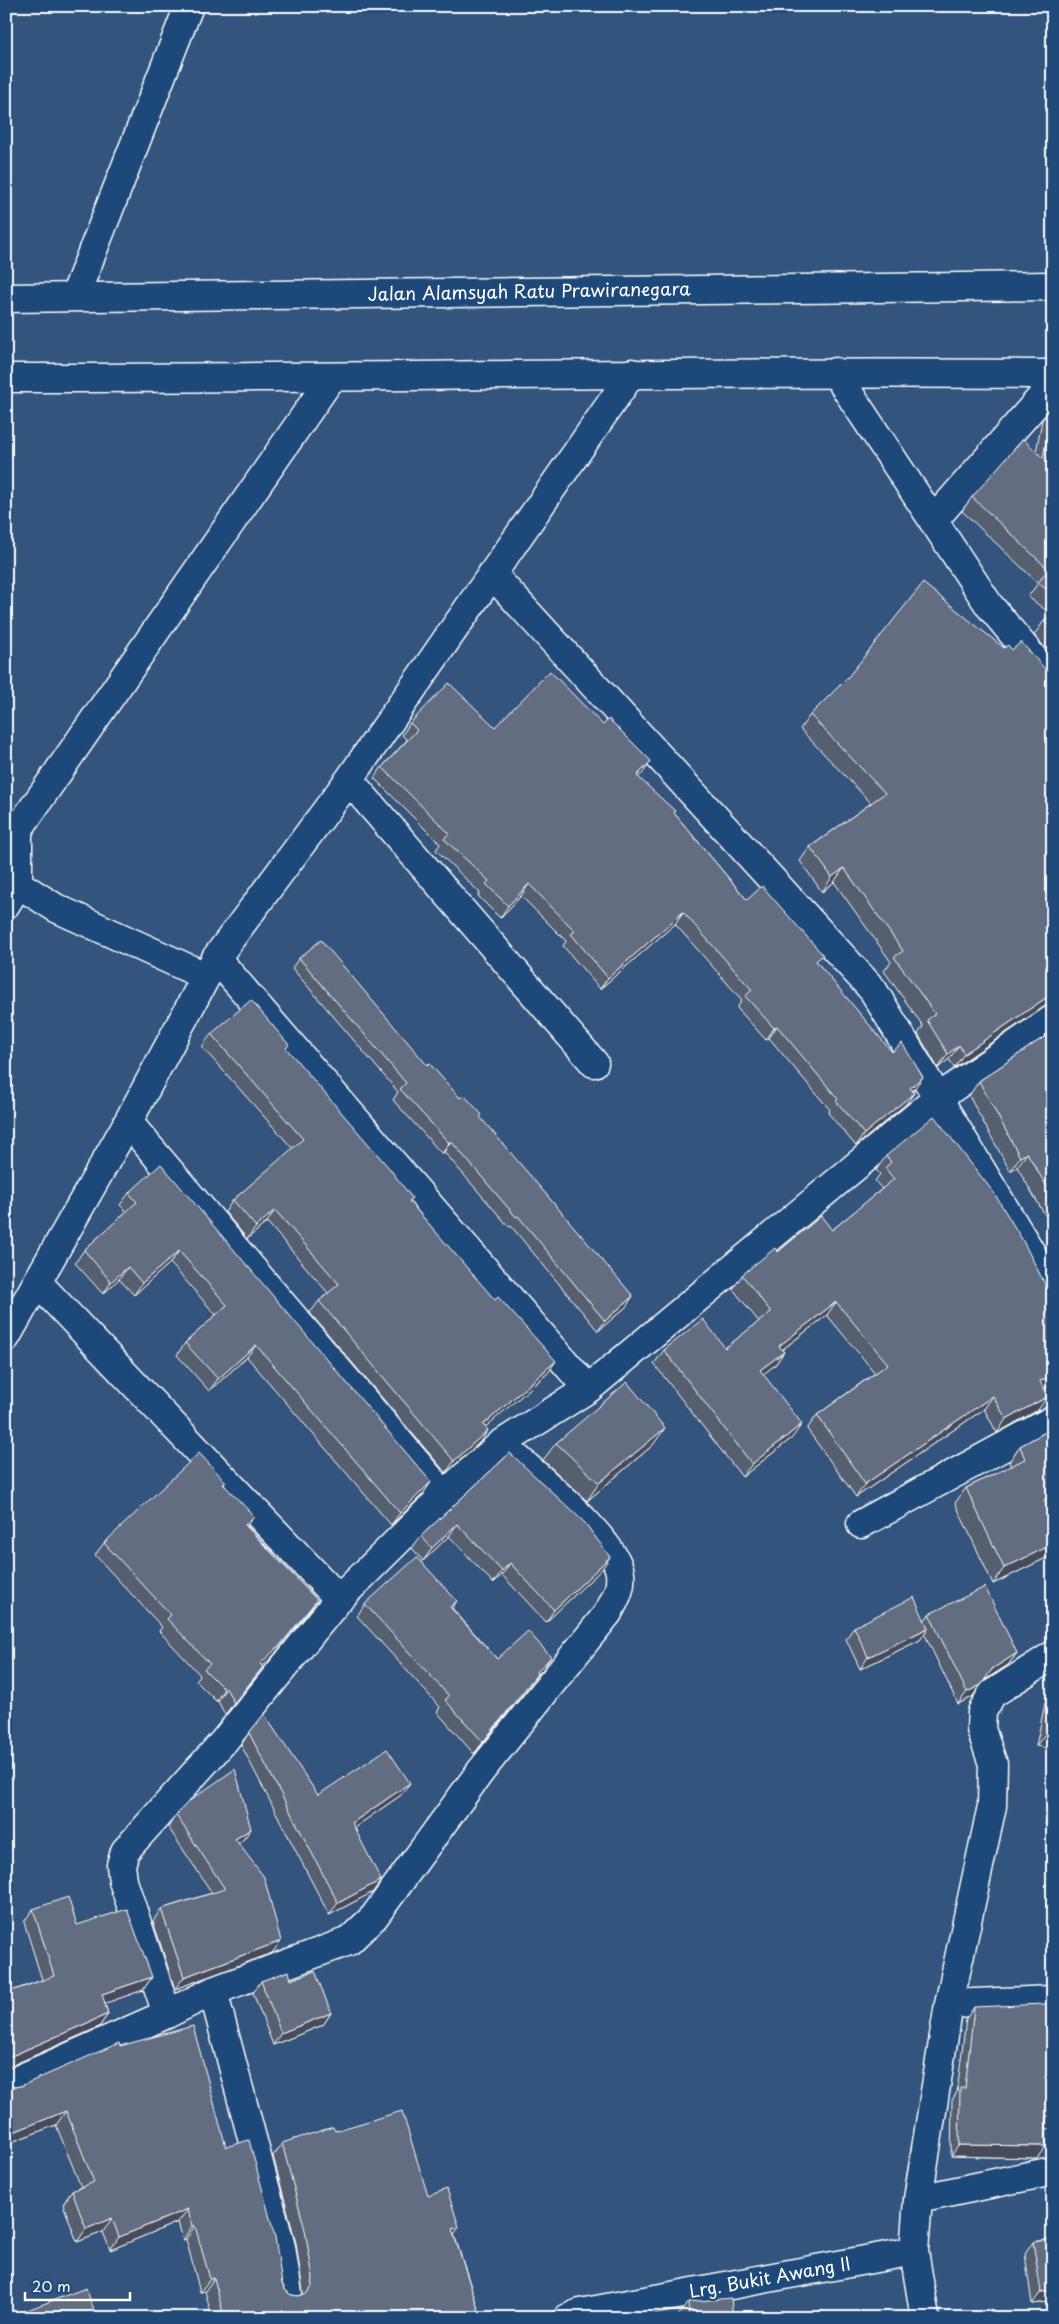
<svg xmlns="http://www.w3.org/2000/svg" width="1059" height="2324" font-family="'Playpen Sans',sans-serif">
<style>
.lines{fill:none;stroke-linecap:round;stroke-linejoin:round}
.minor-casing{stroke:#fff;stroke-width:31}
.highway-casing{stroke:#fff;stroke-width:31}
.minor{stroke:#1f4a7a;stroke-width:28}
.highway{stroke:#1f4a7a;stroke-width:28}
.wall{fill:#545e6f;stroke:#fff}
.shaded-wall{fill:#454c5a;stroke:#fff}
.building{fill:#626d81;stroke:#fff}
.labels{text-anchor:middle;stroke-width:4;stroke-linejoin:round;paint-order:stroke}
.street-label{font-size:18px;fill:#fff;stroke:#1f4a7a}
</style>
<rect width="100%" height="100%" fill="#33547c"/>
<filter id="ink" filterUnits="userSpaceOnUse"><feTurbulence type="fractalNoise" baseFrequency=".02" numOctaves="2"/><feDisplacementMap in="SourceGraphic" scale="10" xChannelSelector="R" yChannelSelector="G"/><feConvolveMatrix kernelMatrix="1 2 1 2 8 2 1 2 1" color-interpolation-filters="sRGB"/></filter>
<g filter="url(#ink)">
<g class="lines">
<g class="minor-casing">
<path id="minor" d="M75,296L189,6
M835,372L989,605L1053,682
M933,521L1053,384
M492,574L873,990L1053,1289
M349,780L594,1063
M6,824L18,830V884L56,908L205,976
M18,830L331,378
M6,904L18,884
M216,958L588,1389L938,1098L1053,1019
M128,1122L444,1495
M37,1282L339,1599
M6,1337L128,1122L216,958L349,780L632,373
M861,1524L1053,1420
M213,1991L281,2247L288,2294
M949,2004L1053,2000
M167,2014L123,1881L121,1865L125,1851L224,1741L339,1599L444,1495L501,1444L588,1389
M6,2085L167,2014L213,1991L349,1941L374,1917L480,1772L608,1613C615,1599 622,1589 620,1573C616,1540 529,1469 501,1444
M918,2199L1053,2171
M568,2318L580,2313L914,2251
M925,2318L914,2251L918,2199L949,2004L992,1806L993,1764L981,1729L982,1712L992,1694L1053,1655"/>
</g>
<g class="highway-casing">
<path id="highway" d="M6,298L1053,286
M6,378C355,378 704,371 1053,374"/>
</g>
<use href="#minor" class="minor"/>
<use href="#highway" class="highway"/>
</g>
<path class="wall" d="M1053,405V657L1034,635L1044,621L1051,614L1028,597L1038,583L962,511L972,497L1036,452L1042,420Z
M848,677L1053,1004L1045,1006L954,1068L949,1059L938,1068L918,1034L923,1026L884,971L891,962L834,882L822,892L800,861L810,847L871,803L800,729L810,715Z
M410,723L495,727L643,773L638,778L674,813L747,900L818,963L914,1089L913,1091L914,1093L906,1104L856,1146L828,1113L830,1110L769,1038L766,1040L737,1008L742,1000L675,924L600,989L563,946L566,941L521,896L500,918L478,896L480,893L436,850L440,844L374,778L382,767L407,740L402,735Z
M299,958L427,1065L480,1118L626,1307L598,1331L511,1226L509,1227L444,1152L442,1154L393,1100L398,1092L292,968Z
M1053,1031V1229L1017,1167L1010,1171L969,1096L979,1081Z
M211,1034L286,1049L410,1201L548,1373L485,1427L488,1430L480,1442L446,1473L310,1313L319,1301L328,1293L267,1222L247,1239L225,1212L233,1200L293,1149L202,1047Z
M886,1156L1053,1300V1384L1043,1388L1038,1410L997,1433L984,1409L856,1497L807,1429L817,1415L875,1373L827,1315L782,1350L784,1352L775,1365L763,1374L792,1438L742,1477L654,1364L664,1350L725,1348L759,1322L733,1289L742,1275L778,1252L832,1230L882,1189L875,1181L880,1174L876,1170Z
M129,1193L431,1482L423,1494L391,1525L247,1357L209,1391L177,1355L185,1343L216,1315L170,1263L134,1295L119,1279L103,1294L75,1263L84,1250L127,1212L120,1205Z
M1053,1428V1506L1048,1509L1052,1555L993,1584L955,1503L966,1488L1011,1466L1009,1462L1020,1446Z
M556,1443L653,1445L587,1501L543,1460Z
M510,1453L602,1569L546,1622L502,1575L493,1583L449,1536L423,1561L412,1548L421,1536Z
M226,1482L224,1484L247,1526L317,1600L308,1612L273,1656L262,1666L254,1679L225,1715L218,1701H216L196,1681L200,1675L159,1631L162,1627L95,1555L104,1543Z
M457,1601L452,1608L497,1659L543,1669L537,1675L529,1686L474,1754L437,1712L440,1707L357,1616L365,1604Z
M929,1614L1017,1653L1008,1665L984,1681L972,1697L958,1704L924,1633L920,1640L860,1669L846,1639L854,1627L925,1620Z
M1053,1692V1749L1036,1746L1045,1703Z
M249,1733L318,1795H401L355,1827L373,1892L329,1915L241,1745Z
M1053,1784V1827L1045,1825Z
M176,1815L251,1829L242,1841L238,1843L272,1953L175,1989L153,1921L161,1909L212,1893L168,1827Z
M33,1909L77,1925L152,1977L143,1990L105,2003L108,2014L99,2027L6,2068V1993L42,1980L24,1922Z
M291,1980L331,2013L323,2025L273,2045L253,1993L261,1981Z
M974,2007L1046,2129L1037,2158L951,2156L952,2100L957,2092L966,2019Z
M120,2046L226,2147L285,2290L291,2295L299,2296L303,2294V2292L296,2243L273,2156L282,2143L335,2131L428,2196L454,2234L481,2318H212L205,2291L200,2292L186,2239L183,2240L178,2222L110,2250L103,2232L77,2242L63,2204L72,2191L81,2187L56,2125L6,2144V2084L14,2087L21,2086Z
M1053,2239V2301L1032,2304L1025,2254L1033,2242Z
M688,2302L733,2318H679L678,2316Z"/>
<path class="shaded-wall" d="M651,761L643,773L628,788L637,776Z
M844,868L834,882L822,892L832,877Z
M529,884L521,896L500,918L508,906Z
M683,912L675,924L600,989L608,978Z
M1053,993V1004L1045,1006L954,1068L964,1054Z
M777,1026L769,1038L766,1040L774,1028Z
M959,1045L949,1059L938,1068L948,1054Z
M923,1077L914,1089L902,1100L910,1088Z
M914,1093L906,1104L856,1146L864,1134Z
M451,1141L444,1152L442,1154L449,1143Z
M1027,1153L1017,1167L1010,1171L1020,1157Z
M275,1210L267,1222L247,1239L256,1227Z
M179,1251L170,1263L134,1295L142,1283Z
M128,1267L119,1279L103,1294L111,1282Z
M633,1296L626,1307L598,1331L605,1321Z
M836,1302L827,1315L770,1359L779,1346Z
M256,1345L247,1357L209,1391L218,1379Z
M784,1352L775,1365L751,1384L760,1370Z
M556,1361L548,1373L474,1437L483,1425Z
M1053,1375V1384L1031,1395L1040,1381Z
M993,1396L984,1409L856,1497L865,1484Z
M1047,1397L1038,1410L997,1433L1006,1419Z
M802,1424L792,1438L742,1477L752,1464Z
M665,1428L653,1445L587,1501L599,1483Z
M488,1430L480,1442L446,1473L454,1461Z
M431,1482L423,1494L391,1525L400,1513Z
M1053,1496V1506L1033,1516L1044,1500Z
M254,1516L245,1528V1525Z
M457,1524L449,1536L423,1561L432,1548Z
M1053,1544V1554L1052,1555L993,1584L1004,1568Z
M610,1557L602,1569L546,1622L554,1610Z
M510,1563L502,1575L493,1583L502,1571Z
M317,1600L308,1612L273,1656L252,1676L260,1664Z
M928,1628L920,1640L860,1669L868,1657Z
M1017,1653L1008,1665L983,1681L992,1669Z
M551,1657L543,1669L537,1675L529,1686L474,1754L536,1673Z
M263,1667L254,1679L225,1715L234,1703Z
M981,1685L972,1697L958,1704L967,1692Z
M226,1688L218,1701H216L224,1689Z
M1046,1733L1053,1734V1749L1036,1746Z
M410,1783L401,1795L344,1835L352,1823Z
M1053,1814V1827L1045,1825Z
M251,1829L242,1841L227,1851L235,1839Z
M381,1880L373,1892L329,1915L338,1903Z
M281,1941L272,1953L175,1989L184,1977Z
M152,1977L143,1990L92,2008L102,1994Z
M331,2013L323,2025L273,2045L281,2033Z
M108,2014L99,2027L6,2068V2060L9,2057Z
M66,2111L56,2125L6,2144V2135Z
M1046,2116L1053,2117V2129L1038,2128Z
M959,2145L1046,2146L1037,2158L951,2156Z
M188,2209L178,2222L110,2250L119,2237Z
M112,2218L103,2232L77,2242L86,2229Z
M192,2226H195L186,2239L183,2240Z
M459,2227L450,2240L452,2229Z
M214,2278L205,2291L200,2292L210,2279Z
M1053,2290V2301L1032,2304L1041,2292Z"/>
<path class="building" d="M1053,405V594L1038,583L1048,569L972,497L1023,439L1043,458L1052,406Z
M923,583L1004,648L1008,645L1012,650L1021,642L1053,678V993L964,1054L959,1045L948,1054L927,1020L935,1014L894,957L903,951L844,868L832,877L810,847L885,793L810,715L848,677Z
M1053,613V631L1044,621Z
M550,671L603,725L609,719L651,761L637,776L675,811L674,813L747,900L762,886L823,955L816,961L892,1052L902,1043L923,1077L910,1088L914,1093L864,1134L836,1101L838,1099L777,1026L774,1028L745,996L752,990L683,912L608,978L571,934L575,931L529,884L508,906L486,884L489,881L444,839L449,833L382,767L417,730L410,723L449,683L495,727Z
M321,940L427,1065L429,1063L460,1098L464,1095L482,1115L480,1117L633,1296L605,1321L518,1216L516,1217L451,1141L449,1143L400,1089L406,1083L299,958Z
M251,1000L289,1045L286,1048L389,1168L412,1198L409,1201L495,1300L498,1297L556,1361L483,1425L488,1430L454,1461L319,1301L339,1284L275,1210L256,1227L233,1200L303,1139L211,1034Z
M1053,1031V1197L1027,1153L1020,1157L979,1081Z
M934,1116L994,1193L1023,1241L1053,1300V1375L1040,1381L1047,1397L1006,1419L993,1396L865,1484L817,1415L888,1364L836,1302L779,1346L784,1352L760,1370L802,1424L752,1464L664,1350L703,1319L725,1348L771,1312L742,1275L775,1248L778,1252L821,1216L832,1230L894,1179L885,1168L891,1162L886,1156Z
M161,1164L431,1482L400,1513L256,1345L218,1379L185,1343L227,1305L179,1251L142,1283L128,1267L111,1282L84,1250L137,1202L129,1193Z
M627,1382L665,1428L599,1483L556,1443Z
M1053,1428V1496L1044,1500L1053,1519V1544L1004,1568L966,1488L1025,1459L1020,1446Z
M199,1453L226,1482L223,1484L254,1516L245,1525L317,1600L281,1644L260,1664L263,1667L234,1703L226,1688L224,1689L204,1669L210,1664L167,1619L171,1615L104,1543Z
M510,1453L585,1523L610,1557L554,1610L510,1563L502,1571L457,1524L432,1548L421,1536Z
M417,1557L457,1601L450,1607L497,1659L528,1631L551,1657L536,1673L537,1674L483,1742L445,1700L449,1696L365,1604Z
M985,1587L1017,1653L992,1669L981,1685L967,1692L929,1614Z
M914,1597L928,1628L868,1657L854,1627Z
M1053,1697V1734L1046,1733Z
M264,1714L318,1795L387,1749L410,1783L352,1823L381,1880L338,1903L249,1733Z
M235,1769L251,1829L235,1839L264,1877L281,1941L184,1977L161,1909L225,1889L176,1815L188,1802Z
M68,1897L77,1925L127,1909L152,1977L102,1994L108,2014L9,2057L6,2060V1993L54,1976L33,1909Z
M289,1971L291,1980L315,1971L331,2013L281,2033L261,1981Z
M1045,2004L1053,2005V2117L1046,2116V2146L959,2145L960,2088H965L974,2007Z
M193,2026L226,2147L249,2140L275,2237L282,2284L285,2290L291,2295L299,2296L307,2293L312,2286L313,2278L305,2230L282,2143L333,2127L335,2131L402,2111L428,2196L447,2189L459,2227L452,2229L481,2318H225L222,2309L214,2278L210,2279L195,2226H192L188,2209L119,2237L112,2218L86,2229L72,2191L94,2182L66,2111L6,2135V2084L14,2087L21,2086L119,2043L120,2046Z
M1053,2239V2290L1041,2292L1033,2242Z
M86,2288L97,2318H6Z
M731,2298L733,2318H689L688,2302Z"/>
</g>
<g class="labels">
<g class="street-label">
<text transform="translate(529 292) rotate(-1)" y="6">Jalan Alamsyah Ratu Prawiranegara</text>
<text transform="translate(770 2278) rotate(-10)" y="6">Lrg. Bukit Awang II</text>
</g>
</g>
<rect width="1059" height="2324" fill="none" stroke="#1f4a7a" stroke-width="25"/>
<rect x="12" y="12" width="1034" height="2299" fill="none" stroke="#fff" stroke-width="2" filter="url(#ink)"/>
<path d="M25 2292v8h105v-8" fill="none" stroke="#ffffff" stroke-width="2.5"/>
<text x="32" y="2292" font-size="15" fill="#ffffff" stroke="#1f4a7a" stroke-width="4" paint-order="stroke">20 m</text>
</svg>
